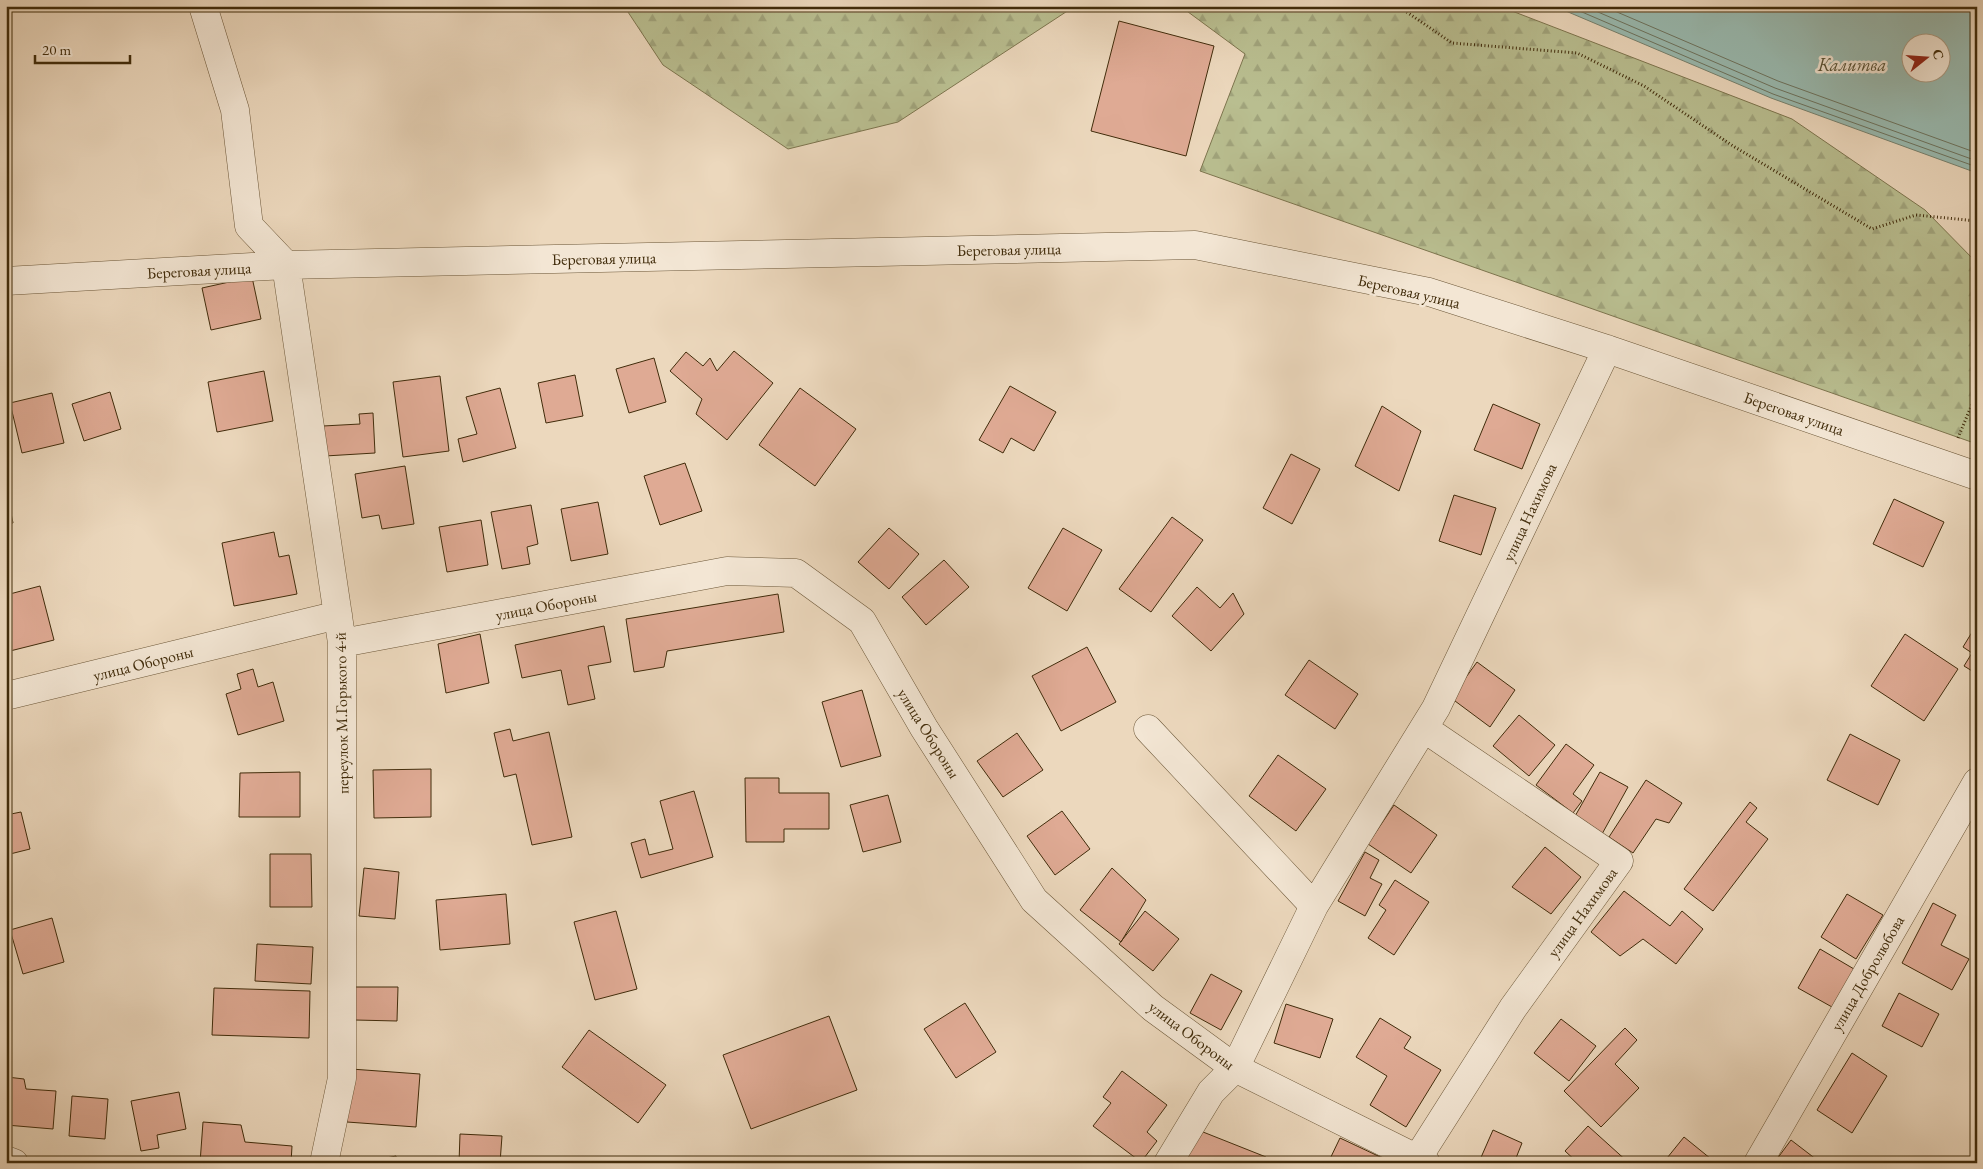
<svg xmlns="http://www.w3.org/2000/svg" width="1983" height="1169" font-family="'EB Garamond',serif">
<style>
.forest{fill:url(#forest-firs);stroke:#7d754e}
.water{fill:#99bab0;stroke:#76816e;fill-rule:evenodd}
.lines{fill:none;stroke-linecap:round;stroke-linejoin:round}
.shore{stroke:#6d735e;stroke-width:1}
.building{fill:#dfaa94;stroke:#412c0b}
.minor-casing{stroke:#6c5738;stroke-width:29}
.path{stroke:#412c0b;stroke-width:3;stroke-dasharray:1 2.5;stroke-linecap:butt}
.minor{stroke:#f3e6d4;stroke-width:28}
.labels{text-anchor:middle;stroke-width:5;stroke-linejoin:round;paint-order:stroke}
.street-label{font-size:16px;fill:#412c0b;stroke:#f3e6d4}
.water-label{font-size:18px;font-style:italic;fill:#575034;stroke:#f3e6d4}
</style>
<defs>
<pattern id="forest-firs" width="22" height="20" patternUnits="userSpaceOnUse" patternTransform="scale(1.25)"><rect width="22" height="20" fill="#b9be90"/><path d="M5 1l3.5 6h-7zM16 11l3.5 6h-7z" fill="#a0a37b"/></pattern>
</defs>
<rect width="100%" height="100%" fill="#ecd8bd"/>
<filter id="stains"><feTurbulence type="fractalNoise" baseFrequency=".004" numOctaves="4"/><feColorMatrix values="0 0 0 0 .2 0 0 0 0 .09 0 0 0 0 .02 0 0 0 .5 -.17"/></filter>
<radialGradient id="worn" r=".72"><stop offset=".6" stop-color="#630" stop-opacity="0"/><stop offset="1" stop-color="#630" stop-opacity=".3"/></radialGradient>
<path class="forest" d="M624,6H1075L898,122L788,149L663,65Z
M1180,6H1499L1792,119L1925,210L1977,263V444L1200,171L1245,54Z"/>
<path class="water" d="M1554,6H1977V173L1771,98ZM1910,42H1940V72H1910Z"/>
<g class="lines">
<path class="shore" d="M1568,6L1773,94L1977,167
M1584,6L1775,88L1977,161
M1603,6L1778,81L1977,153"/>
</g>
<path class="building" d="M1119,21L1214,46L1186,156L1091,131Z
M252,277L261,319L211,330L202,288Z
M734,351L773,383L727,440L696,414L702,399L670,371L686,352L703,366L710,358L717,371Z
M654,358L666,402L629,413L616,369Z
M264,371L273,421L217,432L208,382Z
M575,375L583,416L546,423L538,383Z
M440,376L449,451L403,457L393,382Z
M1010,386L1056,412L1034,451L1011,438L1003,453L979,440Z
M500,388L516,448L463,462L458,439L477,434L466,397Z
M800,388L856,429L815,486L759,445Z
M110,392L121,429L84,441L72,404Z
M52,393L64,443L22,453L10,403Z
M1493,404L1540,424L1522,469L1474,450Z
M1382,406L1421,431L1399,491L1355,466Z
M373,413L375,453L325,456L323,426L360,424L359,414Z
M1291,454L1320,469L1292,524L1263,508Z
M685,463L702,511L660,525L644,476Z
M405,466L414,524L382,529L379,515L362,518L355,474Z
M6,489L13,523L6,524Z
M1454,495L1496,508L1481,555L1439,541Z
M1894,499L1944,522L1923,567L1873,544Z
M598,502L608,554L571,561L561,509Z
M531,505L538,544L527,547L530,564L502,569L491,512Z
M1172,517L1203,540L1151,612L1119,589Z
M481,520L488,565L447,572L439,527Z
M889,528L919,554L889,589L858,562Z
M1063,528L1102,550L1067,611L1028,588Z
M274,532L279,557L289,555L297,594L234,606L222,543Z
M944,560L969,587L926,625L902,597Z
M40,586L54,640L6,652V595Z
M1197,587L1220,608L1233,593L1244,614L1211,651L1172,616Z
M778,594L784,632L667,651L664,667L634,672L626,619Z
M1977,624V674L1964,666L1972,653L1963,647Z
M604,626L611,662L588,666L595,699L568,705L561,670L522,678L515,645Z
M480,634L489,683L446,693L438,644Z
M1905,634L1958,669L1924,721L1871,686Z
M1087,647L1116,702L1061,731L1032,676Z
M1309,660L1358,694L1335,729L1285,695Z
M1477,662L1515,690L1490,727L1451,698Z
M253,669L258,687L273,682L284,721L238,735L226,694L241,689L237,674Z
M862,690L881,756L841,767L822,702Z
M1519,715L1555,745L1529,776L1493,746Z
M510,729L513,741L549,732L572,837L532,845L516,774L504,777L494,733Z
M1017,733L1043,770L1003,797L977,761Z
M1850,734L1900,760L1878,805L1827,780Z
M1566,744L1594,765L1573,794L1582,801L1573,813L1536,785Z
M1278,755L1326,789L1296,831L1249,796Z
M431,769V817L374,818L373,770Z
M300,772V817H239L240,773Z
M1600,772L1628,787L1602,834L1574,818Z
M745,778H779V793H829V829H784V842H746Z
M1646,780L1682,803L1669,823L1656,819L1633,853L1609,837Z
M694,791L713,857L641,878L631,843L645,839L649,855L673,849L660,801Z
M888,795L901,842L863,852L850,805Z
M1750,802L1757,808L1746,822L1768,839L1713,911L1684,889Z
M1394,805L1437,835L1411,873L1368,844Z
M1062,811L1090,849L1055,875L1027,836Z
M21,812L30,849L6,855V815Z
M1545,847L1581,877L1551,914L1512,887Z
M1365,852L1379,860L1370,878L1382,884L1365,916L1338,901Z
M270,854H311L312,907H270Z
M364,868L399,872L395,919L359,916Z
M1112,868L1146,900L1121,942L1080,910Z
M1395,880L1429,902L1394,955L1368,938L1386,910L1379,905Z
M1624,891L1670,926L1682,911L1703,929L1676,964L1643,939L1620,956L1591,932Z
M506,894L510,944L440,950L436,900Z
M1847,894L1883,915L1856,959L1821,937Z
M1933,903L1956,915L1941,945L1969,959L1952,990L1902,963Z
M616,911L637,989L595,1000L574,922Z
M1145,911L1179,939L1153,971L1119,944Z
M52,918L64,962L23,974L10,930Z
M257,944L313,947L311,984L255,981Z
M1820,949L1854,969L1832,1007L1798,988Z
M1211,974L1242,991L1221,1030L1190,1013Z
M355,987H398L397,1021L355,1020Z
M214,988L310,991L309,1038L212,1035Z
M1899,993L1939,1014L1922,1047L1882,1026Z
M965,1003L996,1052L956,1078L924,1029Z
M1286,1004L1333,1019L1320,1058L1274,1043Z
M829,1016L857,1090L751,1129L723,1055Z
M1380,1018L1411,1037L1404,1048L1441,1070L1406,1127L1370,1105L1387,1076L1356,1057Z
M1561,1019L1596,1046L1569,1081L1534,1053Z
M1625,1028L1637,1040L1615,1064L1639,1088L1601,1127L1564,1091Z
M589,1030L666,1085L638,1123L562,1067Z
M1852,1053L1887,1076L1852,1133L1817,1110Z
M351,1069L420,1074L416,1127L347,1122Z
M1122,1071L1167,1105L1147,1132L1157,1141L1141,1162L1093,1126L1111,1103L1103,1097Z
M7,1077L24,1079L26,1089L56,1091L53,1129L6,1125Z
M179,1092L186,1129L157,1135L159,1148L141,1151L131,1101Z
M72,1096L108,1099L105,1139L69,1136Z
M203,1122L241,1125L245,1142L292,1146L291,1163H200Z
M1588,1126L1629,1163H1578L1565,1151Z
M1198,1130L1266,1157L1264,1163H1185Z
M1493,1130L1522,1143L1514,1163L1479,1162Z
M460,1134L502,1136L500,1163H459Z
M1684,1137L1716,1163H1663Z
M1340,1138L1393,1163H1328Z
M1791,1140L1821,1163H1774Z
M396,1156L397,1163H362Z"/>
<g class="lines">
<g class="minor-casing">
<path id="minor" d="M203,6L235,110L249,226L286,265L342,643V1078L324,1163
M6,281L286,265L1195,245L1429,292L1607,349L1977,476
M342,643L727,571L796,573L862,621L924,728L1034,900L1153,1008L1235,1068L1426,1163
M6,696L338,615
M1148,729L1314,906
M1417,1159L1513,1008L1619,861L1425,729
M6,1160L14,1163
M1168,1163L1211,1092L1235,1068L1314,906L1436,708L1607,349
M1758,1163L1977,782"/>
</g>
<path class="path" d="M1398,6L1452,43L1577,53L1644,86L1733,146L1872,229L1916,215L1977,221
M1958,438L1977,392"/>
<use href="#minor" class="minor"/>
</g>
<g class="labels">
<g class="street-label">
<text transform="translate(1009 249) rotate(-1)" y="6">Береговая улица</text>
<text transform="translate(604 258) rotate(-1)" y="6">Береговая улица</text>
<text transform="translate(199 270) rotate(-3)" y="6">Береговая улица</text>
<text transform="translate(1409 291) rotate(13)" y="6">Береговая улица</text>
<text transform="translate(1794 413) rotate(19)" y="6">Береговая улица</text>
<text transform="translate(1529 512) rotate(-65)" y="6">улица Нахимова</text>
<text transform="translate(546 605) rotate(-11)" y="6">улица Обороны</text>
<text transform="translate(143 663) rotate(-14)" y="6">улица Обороны</text>
<text transform="translate(341 713) rotate(-91)" y="6">переулок М.Горького 4-й</text>
<text transform="translate(929 733) rotate(58)" y="6">улица Обороны</text>
<text transform="translate(1582 912) rotate(-54)" y="6">улица Нахимова</text>
<text transform="translate(1867 973) rotate(-60)" y="6">улица Добролюбова</text>
<text transform="translate(1192 1035) rotate(37)" y="6">улица Обороны</text>
</g>
<g class="water-label">
<text x="1852" y="71">Калитва</text>
</g>
</g>
<rect width="1983" height="1169" fill="none" stroke="#ecd8bd" stroke-width="25"/>
<rect x="8" y="8" width="1968" height="1154" fill="none" stroke="#412c0b" stroke-width="2.5"/>
<rect x="12" y="12" width="1958" height="1144" fill="none" stroke="#412c0b"/>
<g transform="translate(1926 58) rotate(73)"><circle r="24" fill="#f3e6d4" stroke="#ac9c84"/>
<path d="M0-4L9 19L0 12L-9 19Z" fill="#8f2418"/>
<text y="-8" font-size="14" font-weight="bold" text-anchor="middle" fill="#412c0b">С</text>
</g>
<path d="M35 55v8h95v-8" fill="none" stroke="#412c0b" stroke-width="2.5"/>
<text x="42" y="55" font-size="15" fill="#412c0b" stroke="#f3e6d4" stroke-width="4" paint-order="stroke">20 m</text>
<rect width="100%" height="100%" filter="url(#stains)"/>
<rect width="100%" height="100%" fill="url(#worn)"/>
</svg>
